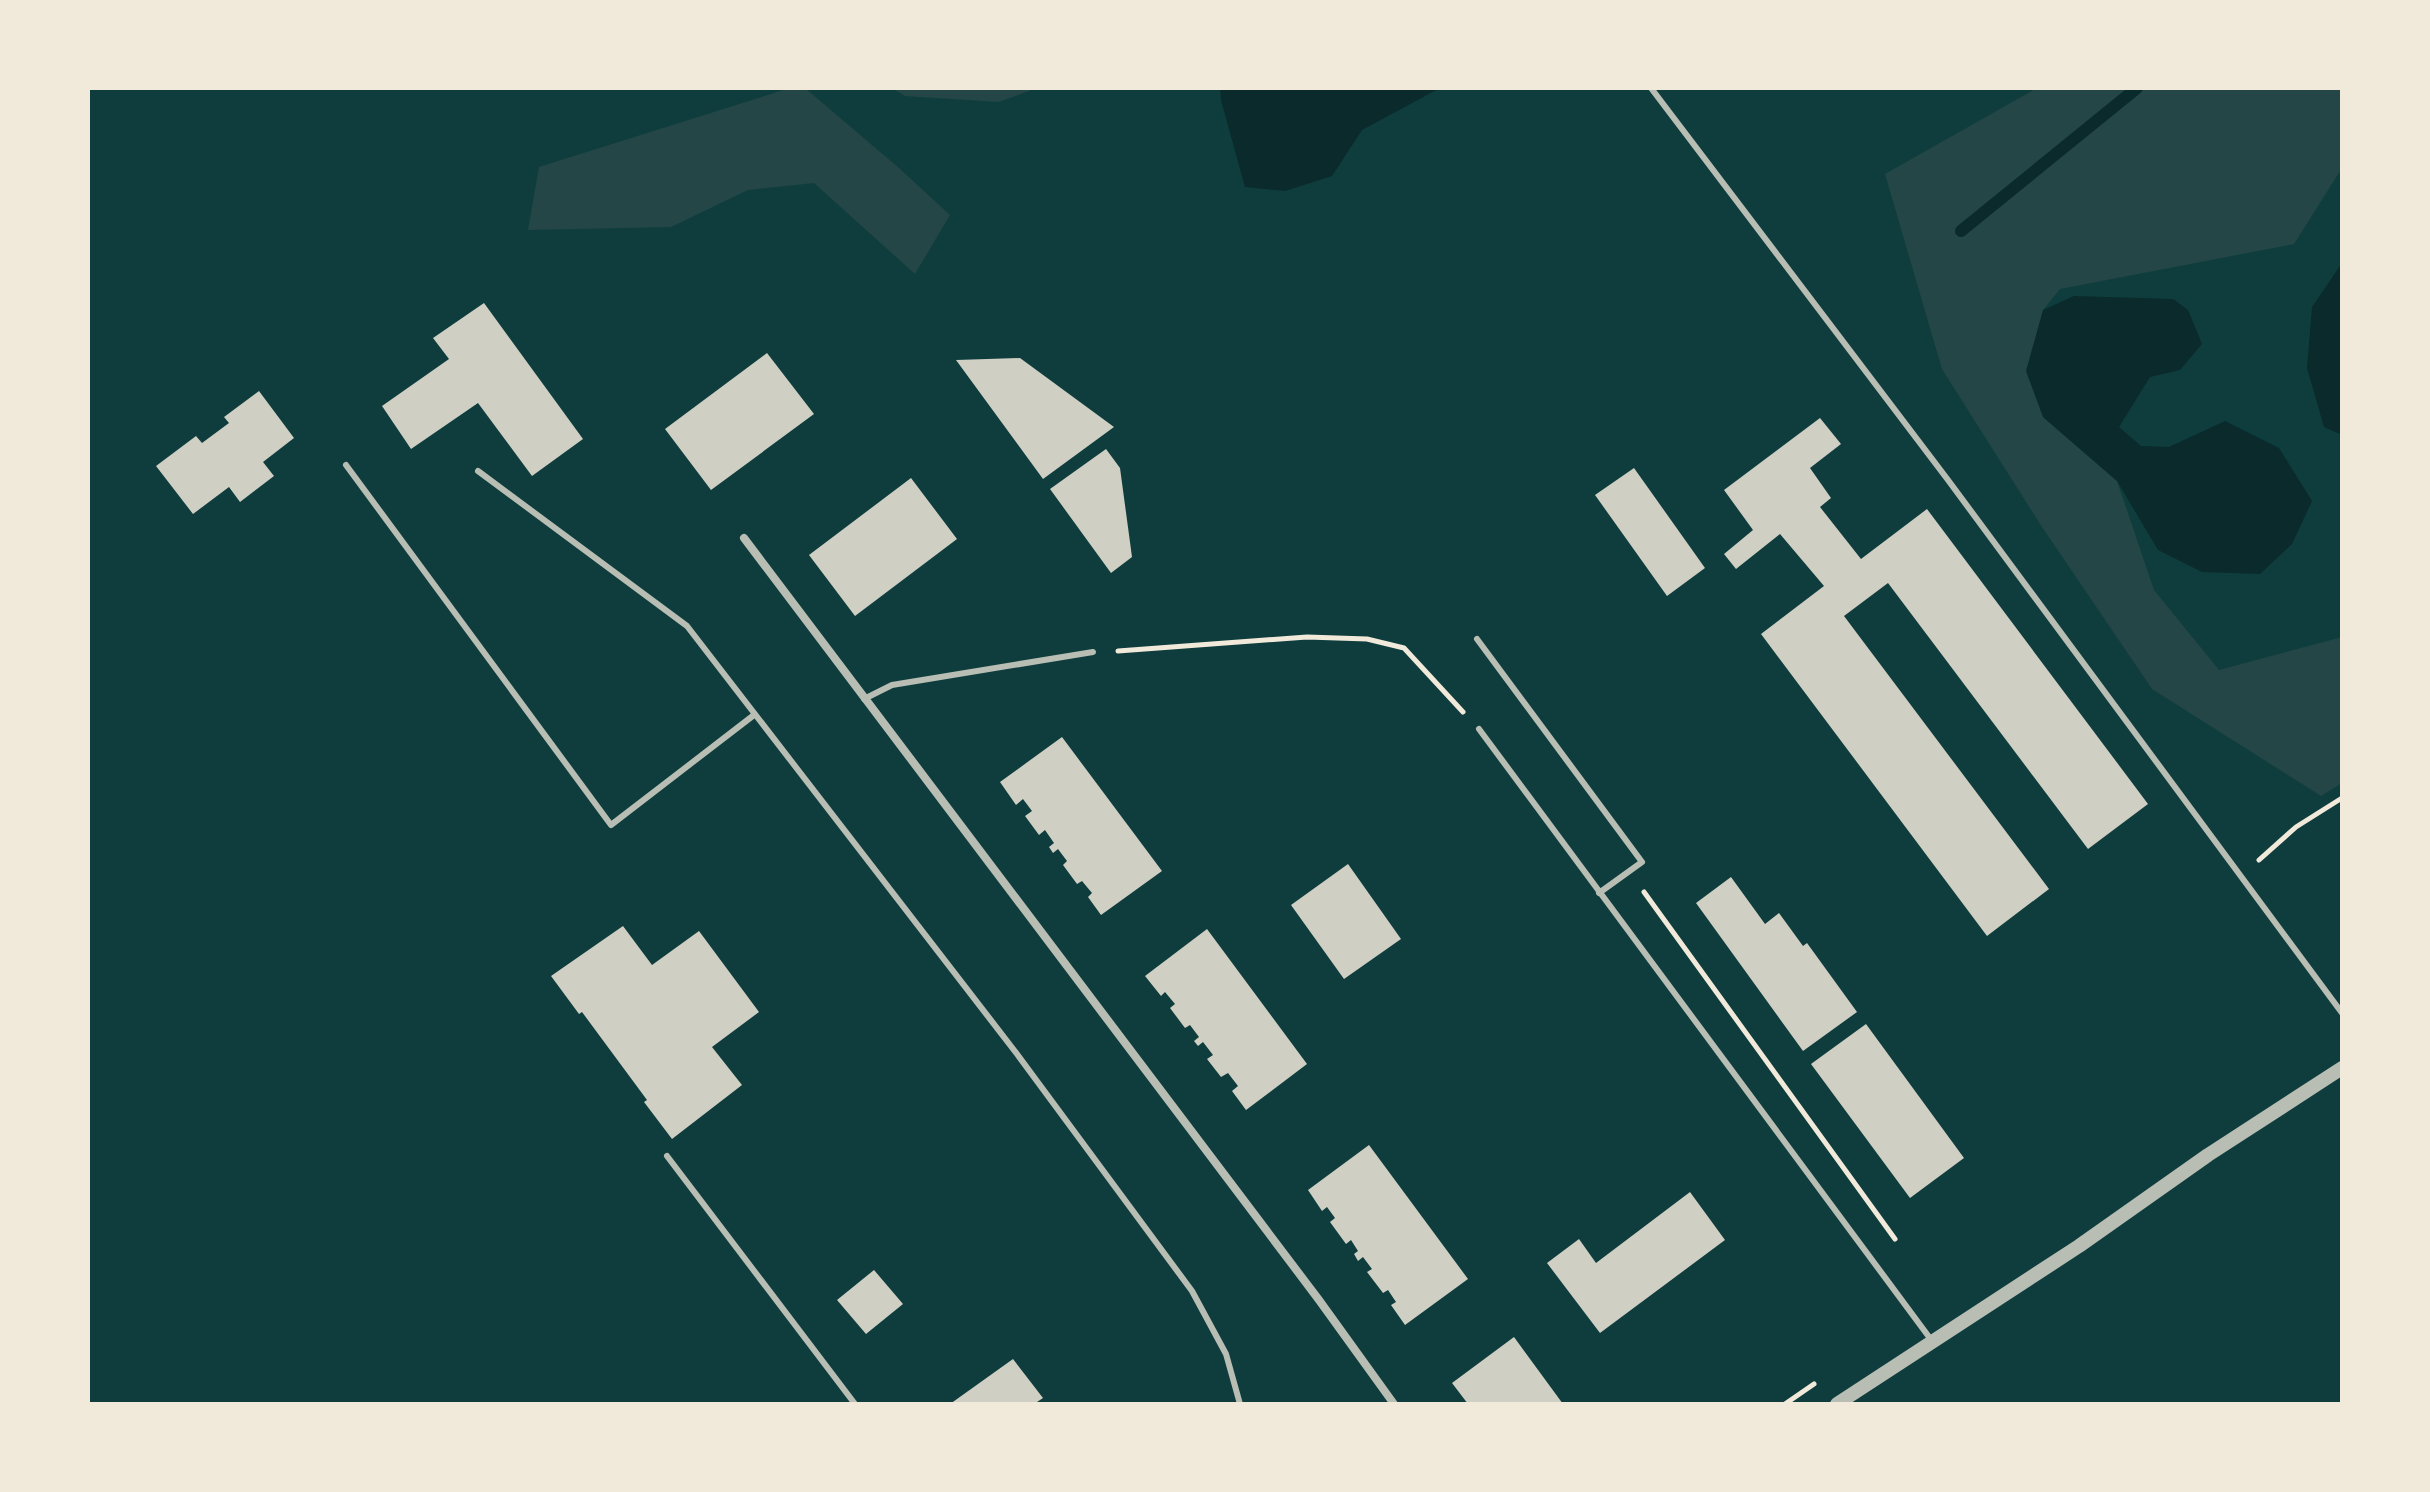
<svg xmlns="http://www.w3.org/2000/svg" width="2430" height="1492" font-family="Karla,sans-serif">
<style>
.green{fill:#244646}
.water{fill:#0a2a2b}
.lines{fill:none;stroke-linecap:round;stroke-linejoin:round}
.stream{stroke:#0a2a2b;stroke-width:12}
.building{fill:#cfcfc3}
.path{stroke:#f1e9da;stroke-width:5}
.service{stroke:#b8beb3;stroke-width:6}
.minor{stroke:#b8beb3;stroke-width:8}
.tertiary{stroke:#b8beb3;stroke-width:14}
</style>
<rect width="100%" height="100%" fill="#0f3d3e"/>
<path class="green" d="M790,88H805L899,168L950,215L915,274L814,183L748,190L671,227L528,230L539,167Z
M892,88H1037L999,102L905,96Z
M2037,88H2342V168L2294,244L2060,289L2043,310V417L2117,481L2154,590L2219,670L2342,637V783L2321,796L2152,689L2040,524L1942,369L1885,174Z"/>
<path class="water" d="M1220,88H1440L1362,130L1332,176L1285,191L1245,187L1221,100Z
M2342,263V435L2324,427L2307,368L2312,307Z
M2074,296L2173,299L2188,310L2202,344L2180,370L2150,377L2119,427L2141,446L2169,447L2225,421L2279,448L2312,501L2292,544L2260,574L2202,572L2158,550L2117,481L2043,417L2026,371L2043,310Z"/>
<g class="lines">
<path class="stream" d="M1961,231L2137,88"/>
</g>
<path class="building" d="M484,303L583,439L532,476L478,403L411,449L382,406L449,359L433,338Z
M767,353L814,414L711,490L665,429Z
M1020,358L1114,427L1043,479L956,360Z
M259,391L294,438L263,462L274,476L240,502L229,487L193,514L156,466L196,436L202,443L229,423L224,417Z
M1820,418L1841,444L1810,468L1831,498L1820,507L1861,559L1927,509L2148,804L2088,849L1888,583L1844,616L2049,889L1987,936L1761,634L1824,586L1780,534L1736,569L1724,554L1753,530L1724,490Z
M1106,449L1120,468L1132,557L1111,573L1050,489Z
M1634,468L1705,568L1667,596L1595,495Z
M911,478L957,539L855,616L809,555Z
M1062,737L1162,871L1101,915L1088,897L1092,893L1082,881L1077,884L1063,865L1067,861L1058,849L1053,853L1049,847L1054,843L1045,830L1039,835L1025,816L1032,811L1023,799L1016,805L1000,782Z
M1348,864L1401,939L1344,979L1291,905Z
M1731,877L1765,924L1779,913L1803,946L1807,943L1857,1012L1803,1051L1696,903Z
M623,926L652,965L699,931L759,1012L712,1047L742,1085L672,1139L644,1102L647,1100L582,1012L579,1014L551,976Z
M1207,929L1307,1064L1246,1110L1232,1091L1238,1086L1228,1073L1221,1077L1207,1059L1213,1055L1203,1042L1198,1046L1194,1041L1199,1037L1190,1025L1185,1028L1170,1008L1175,1004L1165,992L1161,996L1145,976Z
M1866,1024L1964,1158L1910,1198L1811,1064Z
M1369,1145L1468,1279L1405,1325L1391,1305L1396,1302L1388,1290L1383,1293L1367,1272L1372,1269L1363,1257L1358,1261L1354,1254L1358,1251L1351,1240L1346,1244L1330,1222L1335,1218L1327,1207L1322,1211L1308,1190Z
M1690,1192L1725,1240L1600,1333L1547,1263L1579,1239L1596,1263Z
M874,1270L903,1304L866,1334L837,1300Z
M1514,1337L1563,1404H1475L1473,1402L1468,1404L1452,1383Z
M1013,1359L1043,1398L1034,1404H950Z"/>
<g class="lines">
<path class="path" d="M1118,651L1307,637L1367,639L1404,648L1463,712
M2259,860L2296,827L2342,798
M1644,892L1895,1239
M1785,1404L1814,1384"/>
<path class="service" d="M1651,88L1948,480L2342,1013
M346,465L611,825L754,715
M478,471L687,626L1017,1054L1192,1291L1226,1354L1240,1404
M1477,639L1642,862L1599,893
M864,699L892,685L1093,652
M1479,729L1932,1341
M667,1156L855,1404"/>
<path class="minor" d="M744,538L1319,1300L1394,1404"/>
<path class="tertiary" d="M1837,1404L2079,1246L2208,1155L2342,1068"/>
</g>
<rect width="2430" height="1492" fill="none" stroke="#f1e9da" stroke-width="180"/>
</svg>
